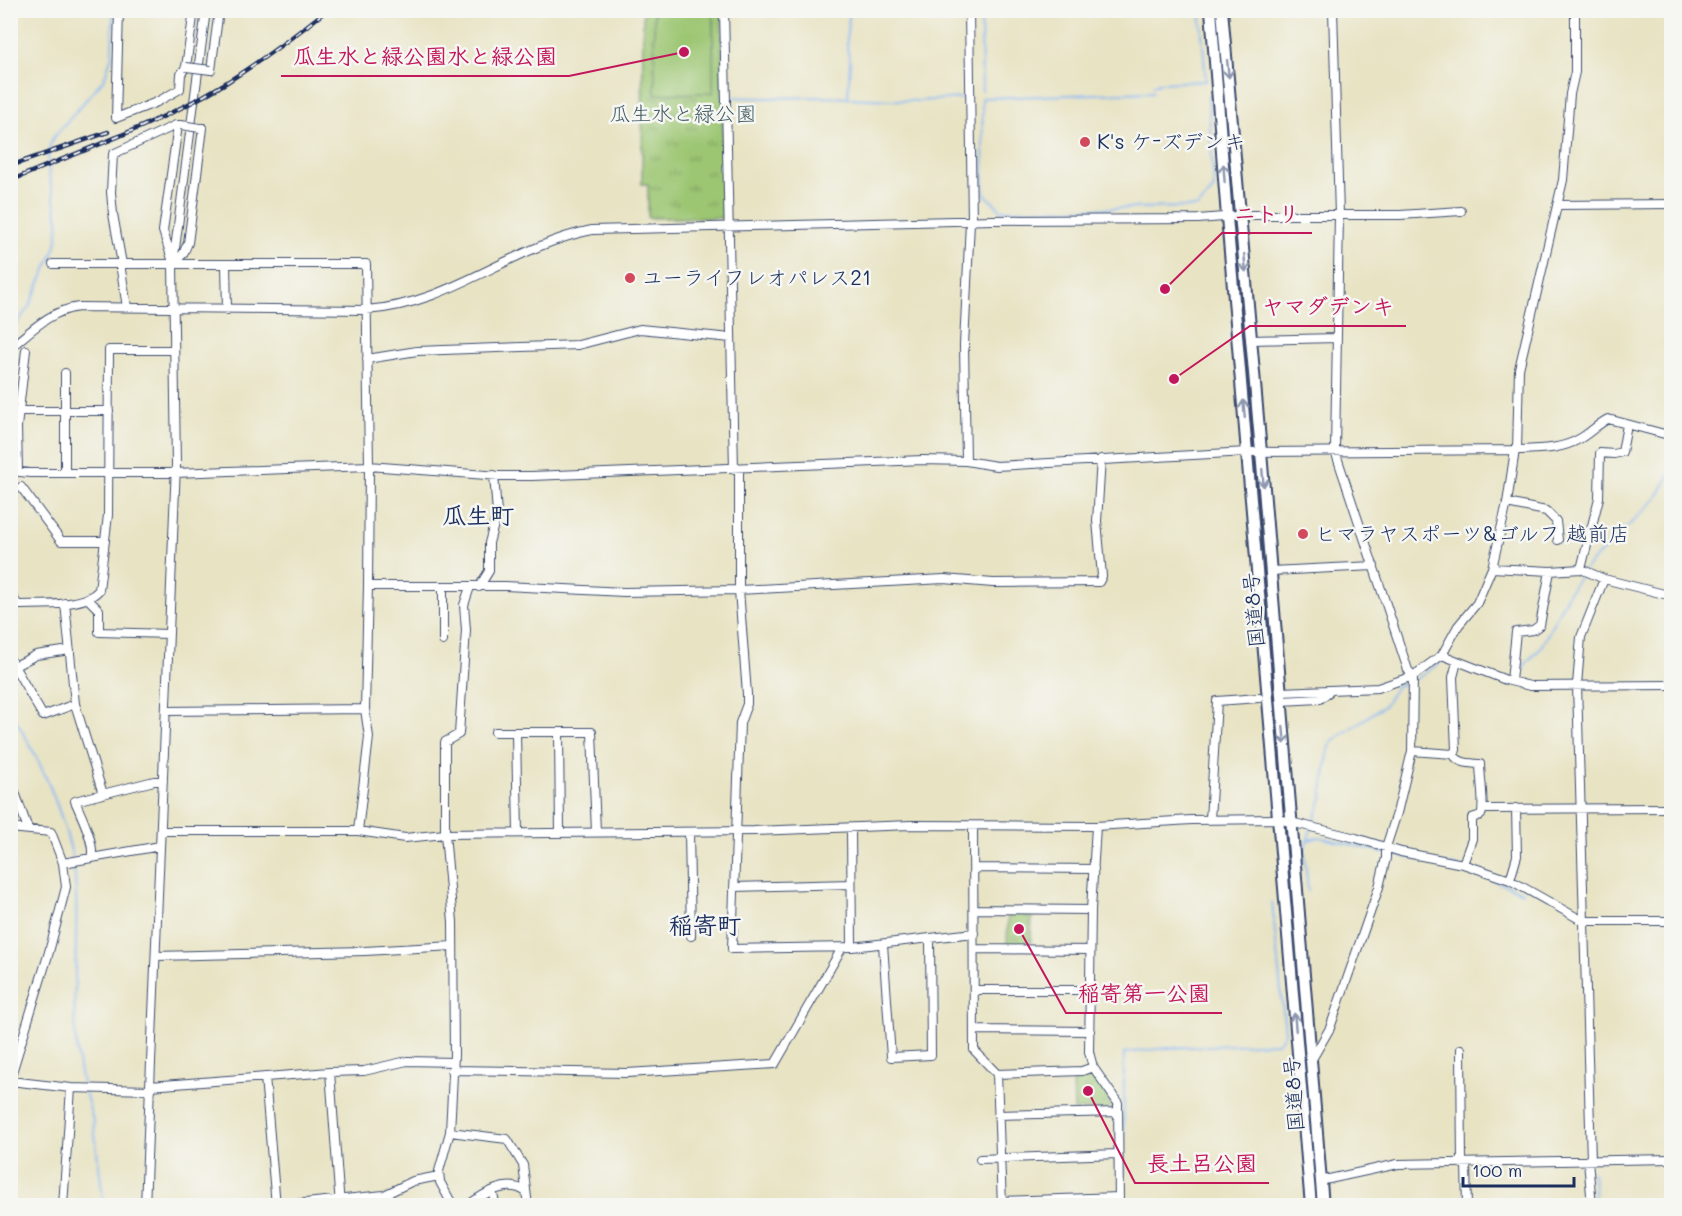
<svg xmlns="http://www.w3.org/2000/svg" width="1682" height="1216" font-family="Mali,'Klee One',sans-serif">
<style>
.park{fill:url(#park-tufts);stroke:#5c7a68;stroke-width:1.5}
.pitch{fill:#9cc672;stroke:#5c7a68;stroke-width:1.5}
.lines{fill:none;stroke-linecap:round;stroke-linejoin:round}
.stream{stroke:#86b7f2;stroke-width:2}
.minor-tunnel{stroke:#bfbfaf;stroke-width:8;stroke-dasharray:8 4;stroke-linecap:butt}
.minor-casing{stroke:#3a4a6d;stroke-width:10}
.highway-casing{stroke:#3a4a6d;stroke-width:14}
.minor{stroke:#fff;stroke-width:8}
.highway{stroke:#fff;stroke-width:10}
.rail-casing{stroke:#1b2f5e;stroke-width:4.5}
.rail{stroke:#f6f6f2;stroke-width:2;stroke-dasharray:7;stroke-linecap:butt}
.minor-bridge-casing{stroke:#3a4a6d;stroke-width:10;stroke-linecap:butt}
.minor-bridge{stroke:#fff;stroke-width:8}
.oneway{stroke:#8d97ae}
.poi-dot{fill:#d1495b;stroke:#f6f6f2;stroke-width:2}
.labels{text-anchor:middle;stroke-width:5;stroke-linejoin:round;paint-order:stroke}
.park-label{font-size:21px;fill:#425c64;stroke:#f6f6f2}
.poi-label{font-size:21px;fill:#1b2f5e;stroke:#f6f6f2;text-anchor:start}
.street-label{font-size:21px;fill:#1b2f5e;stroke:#f6f6f2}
.quarter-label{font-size:24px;font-weight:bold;fill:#1b2f5e;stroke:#f6f6f2}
.leader{fill:none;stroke:#c2185b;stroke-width:2}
.callout-dot{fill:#c2185b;stroke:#f6f6f2;stroke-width:2}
.callout-label{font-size:22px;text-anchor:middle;font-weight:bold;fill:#c2185b;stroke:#f6f6f2;stroke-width:5;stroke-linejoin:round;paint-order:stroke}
</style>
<defs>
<pattern id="park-tufts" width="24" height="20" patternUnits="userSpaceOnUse" patternTransform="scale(1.5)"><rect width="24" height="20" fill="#9cc672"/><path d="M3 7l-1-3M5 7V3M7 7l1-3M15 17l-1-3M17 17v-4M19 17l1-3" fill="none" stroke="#7ea161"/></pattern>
</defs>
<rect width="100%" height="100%" fill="#f6f6f2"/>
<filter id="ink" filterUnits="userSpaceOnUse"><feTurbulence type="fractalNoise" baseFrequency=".0167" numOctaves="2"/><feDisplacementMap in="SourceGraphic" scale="12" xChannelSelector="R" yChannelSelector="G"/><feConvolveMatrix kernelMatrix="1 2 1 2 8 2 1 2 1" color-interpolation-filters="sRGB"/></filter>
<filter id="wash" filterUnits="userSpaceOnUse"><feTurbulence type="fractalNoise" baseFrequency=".008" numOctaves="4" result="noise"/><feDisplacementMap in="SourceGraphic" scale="24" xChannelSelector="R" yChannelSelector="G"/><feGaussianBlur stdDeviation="1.35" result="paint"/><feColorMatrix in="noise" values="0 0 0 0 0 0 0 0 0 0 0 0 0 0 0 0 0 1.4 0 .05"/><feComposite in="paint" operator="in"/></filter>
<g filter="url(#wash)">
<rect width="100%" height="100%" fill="#e8e3c3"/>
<path class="park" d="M643,11H722L723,218H648V184H642Z
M1008,913H1026V917H1032L1031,942H1026L1025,946L1007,945Z
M1077,1074V1077H1087L1088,1074L1095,1078L1112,1104L1109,1109L1074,1110L1073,1075Z"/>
<path class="pitch" d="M654,11H713V93L655,94Z"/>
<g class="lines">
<path class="stream" d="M981,10L982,91
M1153,86L1159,83L1206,81L1200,10
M1153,92L982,98L984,193L1001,210L1198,207L1214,189L1208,95
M735,97C773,100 810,95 848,98L850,62L847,47V31L850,10
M848,98L917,101L962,98
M10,332L29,307L55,249C57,241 59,230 58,221C55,195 41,163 53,138L104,79L112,56L113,10
M1459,666L1488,677
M1416,679L1434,667L1442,660L1454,664
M1517,681L1526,663L1540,649L1569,592L1587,566L1656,499L1672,470
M10,711C39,756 61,807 73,859
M1309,840L1319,837L1395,855L1423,860
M1441,863L1461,868L1523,892
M74,867C82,939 66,1012 82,1083
M1308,891L1304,850L1322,798L1328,753L1332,741L1384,706L1397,686L1408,682
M85,1092L93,1120L104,1206
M1593,1173L1595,1203
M386,1201V1206
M1123,1206L1124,1053L1167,1048L1277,1043L1282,1038L1285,1032L1272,902"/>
</g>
</g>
<g filter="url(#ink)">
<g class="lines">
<path class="minor-tunnel" d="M1264,698L1291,697"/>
<g class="minor-casing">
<path id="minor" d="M119,10L116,118L157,102L180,89L181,74L186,67L194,10
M724,10L734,469
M969,10L972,222
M211,70L219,10
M1557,205L1672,204
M172,259L163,231L178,125
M53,264H366L369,466L368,586L365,709L369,737L358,831
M120,264L127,307
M122,264L113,214L111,192L113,154L176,125H181
M173,264L183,254L188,243L203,128H200
M226,264L227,310
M1252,340L1337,338
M10,348C31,331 51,310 79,307L366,310C450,305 511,246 592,230L993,220L1198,219L1249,215H1400L1461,211
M367,359L417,351L578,345L640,329L731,338
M65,373V472
M19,411H109
M1517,450L1519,369L1563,180L1570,94L1575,72V10
M966,461L964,345L970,222
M739,468V590L747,694V704L740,723L732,949L852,947L974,933
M10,471L30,473H175L369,466L499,476H532L923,460L966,461L996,466L1247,452L1517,450C1540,449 1561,450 1581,438C1591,432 1598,424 1608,419L1672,436
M18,471L17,427L26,350
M21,487L61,541H105
M1507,503L1546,511L1556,521L1558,540
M1492,568L1550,571L1581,569L1604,579L1672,596
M1581,569L1599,498L1600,453L1614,454L1622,452L1627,425
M1271,571L1374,566
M368,586H505L624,592L739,590L944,579L993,583L1099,582L1102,576L1097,521L1101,459
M443,587V641
M479,587L489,571V543L497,513L494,475
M10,593L18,605
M87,598L99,610V632L169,634
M65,603L75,704L103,794
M10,609L18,605C39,604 84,608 99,590L108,515L109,350H174
M1442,655L1506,680L1530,686L1672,685
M10,659L43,716L75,704
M15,666L36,655L70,650
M1511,681L1516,632L1533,630L1540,625L1550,571
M1281,692L1378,688L1413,676L1442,655L1458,626L1477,603L1492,568L1507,503L1515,450
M1281,701L1320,699L1330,691
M166,711L365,709
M495,732H592L596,832
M516,732L518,833
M559,732L560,833
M1412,751L1453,754C1459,764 1469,763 1480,764C1480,776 1485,807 1481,815L1472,818V839L1463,864
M1453,754L1456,750L1453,677L1457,662
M10,778L28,829
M1484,809L1672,808
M1210,820L1217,701L1259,698
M973,826L974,1050L997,1074L1082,1071L1093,1067
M1096,826L1091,910L1089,1052L1093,1067L1118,1103L1119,1206
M10,828L51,832L63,863L66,887L49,952L10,1079
M851,828L852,947
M161,831H358L405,838L445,834L754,831L911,825L1096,826L1191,820L1278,819L1356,838L1401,852L1463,864L1510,880L1583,921H1672
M689,832L691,936
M91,858C96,845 81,815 75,801L154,781H163
M63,863L160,846
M974,868L1094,869
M1510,880L1517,856L1516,808
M734,887L851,884
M974,909L1091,910
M883,944L891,1057L931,1055L930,938
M974,949L1090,950
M156,956L365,951L453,946
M974,990H1090
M974,1030L1090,1031
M1461,1049L1462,1164
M1311,1061L1330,1028L1379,887L1386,858V847L1397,813L1412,751L1413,676L1408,670L1335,451L1339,215L1333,10
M452,1070L627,1073L775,1064L842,948
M330,1072L340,1206
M997,1074L1002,1206
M265,1077L276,1206
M10,1081L71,1088L150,1090
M150,1086L330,1072L364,1071L407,1061L453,1062
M998,1115L1118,1112
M450,1132L507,1139L523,1165L528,1206
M980,1159L1118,1154
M1588,1160L1592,1206
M1591,1160L1577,685L1581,637L1604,579
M1466,1164L1467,1206
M1320,1181L1398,1164L1672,1159
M492,1191L496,1206
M1001,1201L1119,1197
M63,1206L71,1088
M145,1206L176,465L173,264L206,10
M276,1206L384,1195L413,1181L439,1176
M453,1206L440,1182L439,1171L450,1132L454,1055L453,922L445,834V742L459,734L466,630L464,605L470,587
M467,1206C483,1194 508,1178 526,1192"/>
</g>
<g class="highway-casing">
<path id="highway" d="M1211,10L1227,217L1311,1206
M1222,10L1261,452L1323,1206"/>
</g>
<use href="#minor" class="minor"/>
<use href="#highway" class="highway"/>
<g class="rail-casing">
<path id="rail" d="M10,166L108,132
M10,181C80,151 154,126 219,87C257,64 292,38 327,10"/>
</g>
<use href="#rail" class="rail"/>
<g class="minor-bridge-casing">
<path id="minor-bridge" d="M186,67L211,70
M181,125L200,128"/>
</g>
<use href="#minor-bridge" class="minor-bridge"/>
</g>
<defs><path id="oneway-shaft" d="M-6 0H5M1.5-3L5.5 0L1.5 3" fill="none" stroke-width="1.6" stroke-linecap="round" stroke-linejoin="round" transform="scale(1.5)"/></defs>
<g class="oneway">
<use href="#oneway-shaft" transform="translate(1228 69) rotate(84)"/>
<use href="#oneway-shaft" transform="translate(1224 173) rotate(-94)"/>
<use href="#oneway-shaft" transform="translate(1245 263) rotate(85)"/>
<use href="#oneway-shaft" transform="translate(1244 409) rotate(-95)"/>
<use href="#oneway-shaft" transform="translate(1263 478) rotate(85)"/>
<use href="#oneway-shaft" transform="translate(1284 735) rotate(85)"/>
<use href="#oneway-shaft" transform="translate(1295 1022) rotate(-95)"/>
</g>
</g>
<g class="poi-dot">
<circle cx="1085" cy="142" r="6"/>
<circle cx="630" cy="278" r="6"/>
<circle cx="1303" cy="534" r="6"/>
</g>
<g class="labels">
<g class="park-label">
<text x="683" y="121">瓜生水と緑公園</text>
</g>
<g class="poi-label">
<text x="1097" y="149">K's ケ-ズデンキ</text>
<text x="642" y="285">ユーライフレオパレス21</text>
<text x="1315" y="541">ヒマラヤスポーツ&amp;ゴルフ 越前店</text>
</g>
<g class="street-label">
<text transform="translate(1254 610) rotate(-95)" y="7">国道8号</text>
<text transform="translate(1294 1094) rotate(-94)" y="7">国道8号</text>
</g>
<g class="quarter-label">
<text x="478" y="524">瓜生町</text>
<text x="705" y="934">稲寄町</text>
</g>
</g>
<path class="leader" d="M684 52L569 76H281M1165 289L1222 233H1312M1174 379L1250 326H1406M1019 929L1066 1013H1222M1088 1091L1135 1183H1269"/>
<g class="callout-dot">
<circle cx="684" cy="52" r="6"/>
<circle cx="1165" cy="289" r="6"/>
<circle cx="1174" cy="379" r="6"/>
<circle cx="1019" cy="929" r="6"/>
<circle cx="1088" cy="1091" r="6"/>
</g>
<g class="callout-label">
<text x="425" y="64">瓜生水と緑公園水と緑公園</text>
<text x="1267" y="221">ニトリ</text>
<text x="1328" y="314">ヤマダデンキ</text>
<text x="1144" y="1001">稲寄第一公園</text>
<text x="1202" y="1171">長土呂公園</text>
</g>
<rect width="1682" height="1216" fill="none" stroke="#f6f6f2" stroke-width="36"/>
<path d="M1463 1177v9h111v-9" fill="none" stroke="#1b2f5e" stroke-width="3"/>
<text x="1472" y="1177" font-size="18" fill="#1b2f5e" stroke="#f6f6f2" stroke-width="4.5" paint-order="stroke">100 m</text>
</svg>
